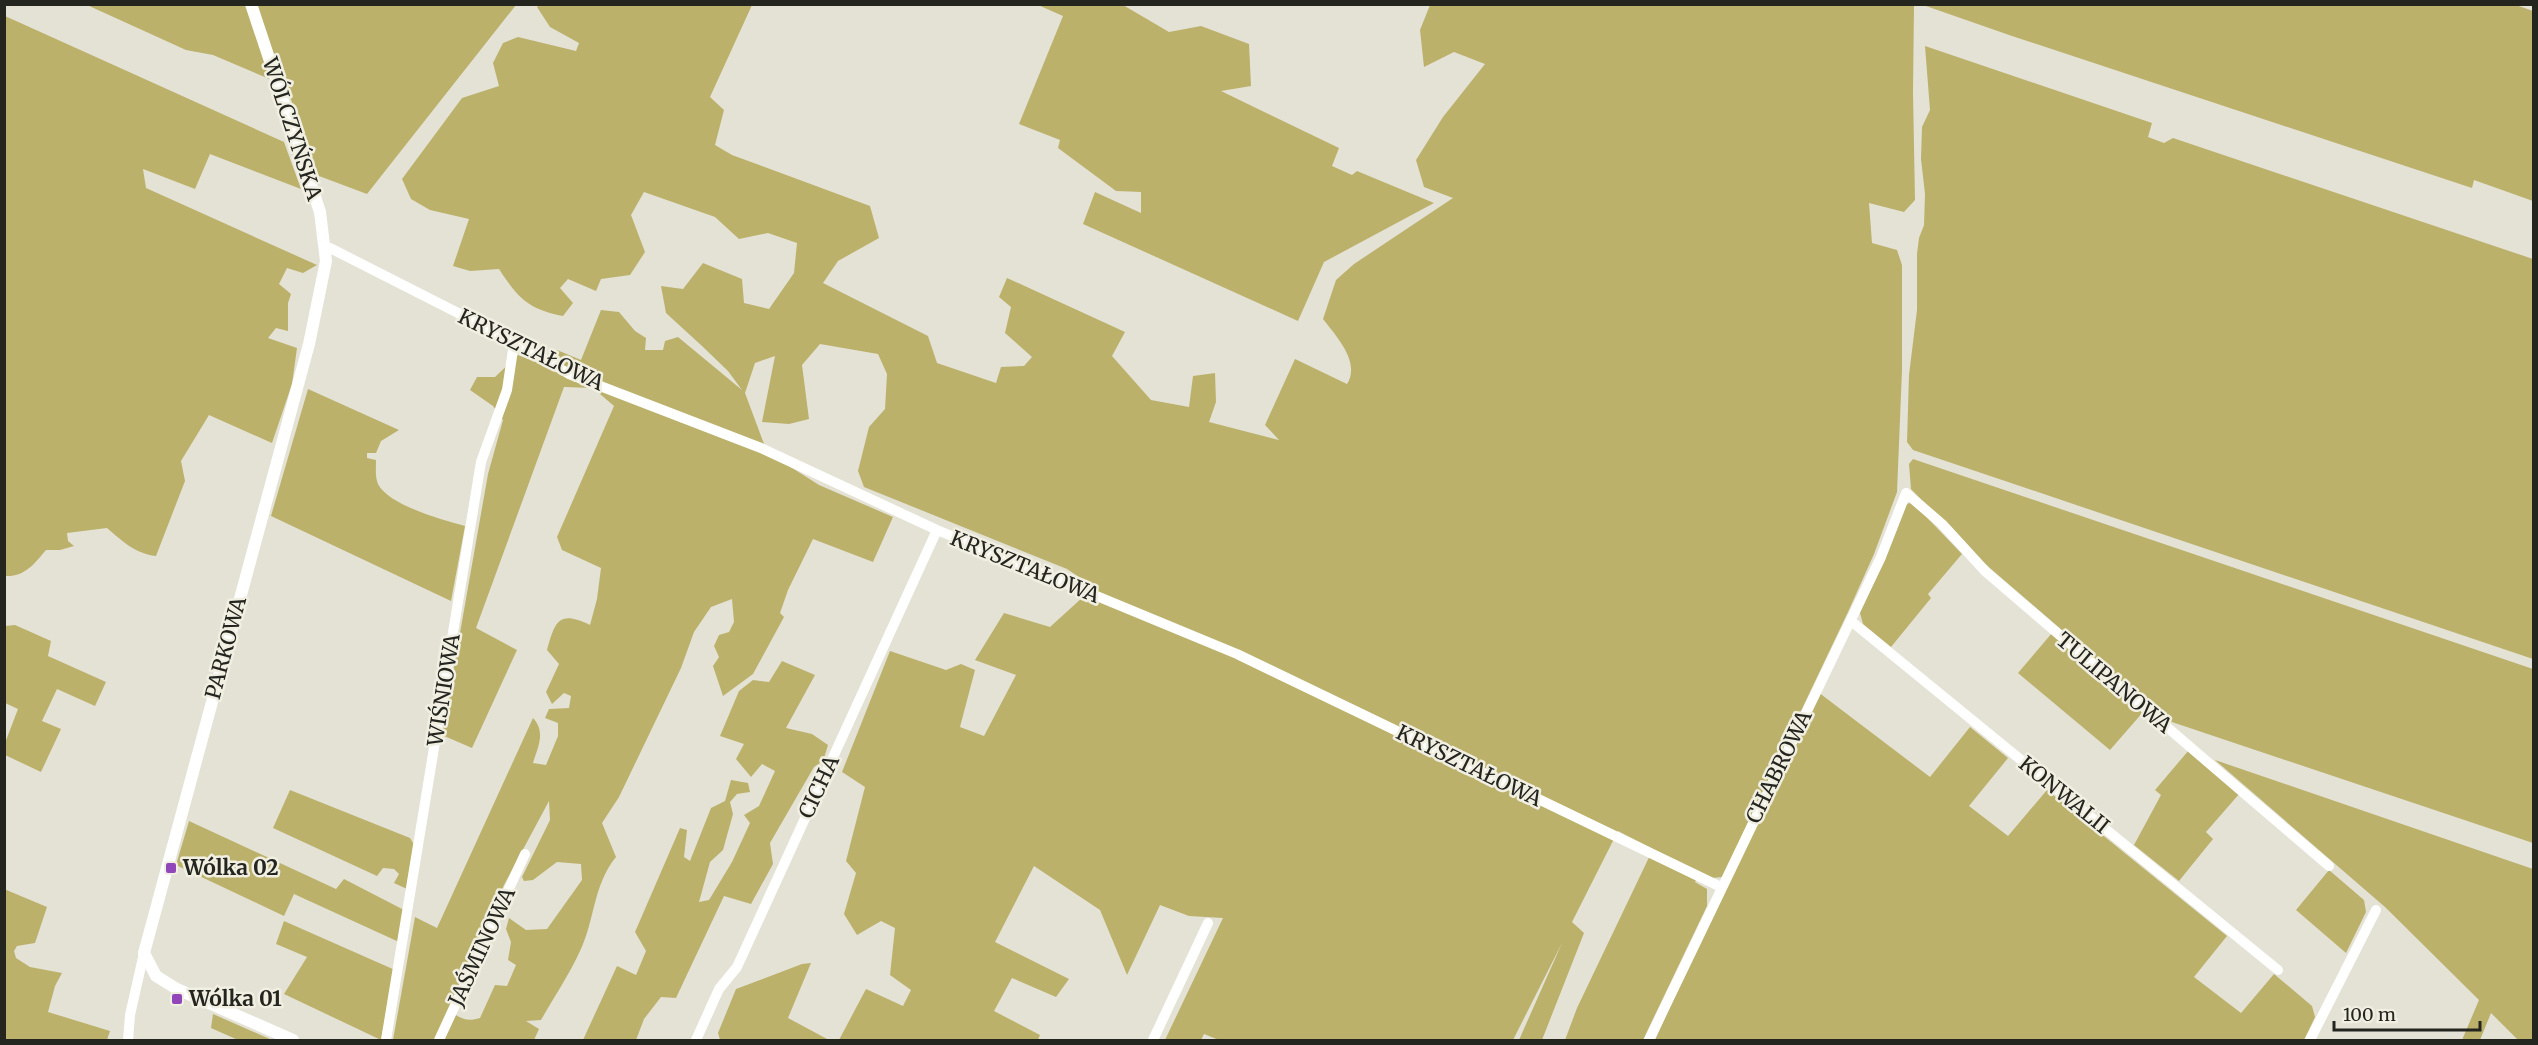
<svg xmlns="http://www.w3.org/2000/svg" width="2538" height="1045" font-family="Merriweather,serif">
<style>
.green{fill:#bbb16b;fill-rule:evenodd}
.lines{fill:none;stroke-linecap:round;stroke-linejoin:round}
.minor{stroke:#fff;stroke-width:10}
.tertiary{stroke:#fff;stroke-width:12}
.poi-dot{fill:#9147ba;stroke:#f1efe2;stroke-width:2}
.labels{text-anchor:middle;stroke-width:5;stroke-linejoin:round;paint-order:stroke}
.street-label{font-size:21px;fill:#252520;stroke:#f1efe2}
.poi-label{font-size:21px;font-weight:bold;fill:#252520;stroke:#f1efe2;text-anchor:start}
</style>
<rect width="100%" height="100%" fill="#e4e2d5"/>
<path class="green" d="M87,5H516L367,194L319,176L286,86L213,55L186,50Z
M539,5H752L710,97L724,110L715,145L732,155L870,206L879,238L838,261L823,283L928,336L937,363L996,383L1001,367L1024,366L1032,357L1005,333L1011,307L999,297L1007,278L1125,332L1112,356L1151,400L1189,407L1193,376L1215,373L1216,402L1209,422L1279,440L1265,425L1295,359L1347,384C1361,362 1336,336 1323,319L1336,280L1354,264L1453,198L1424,187L1416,160L1443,117L1485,64L1454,52L1424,67L1420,30L1430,5H1914L1913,92L1915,200L1904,212L1869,203L1872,243L1897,250L1902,265V370L1897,492L1874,554L1848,612L1722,877L1712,878L1700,872L1695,882L1707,889V906L1643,1040H1565L1577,1008L1653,849L1618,831L1572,922L1584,933L1542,1040H1519L1562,943L1513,1040H1219L1204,1034L1201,1040H1165L1223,918L1189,916L1160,905L1127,975L1100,910L1034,866L995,942L1069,979L1056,997L1012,978L994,1011L1040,1035L1038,1040H839L866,989L903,1006L911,990L890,975L895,928L881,921L857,935L844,914L856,873L846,861L865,787L842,772L890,651L946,670L961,664L975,670L960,727L984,736L1016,675L975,660L1004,613L1050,627L1094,587L1067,569L864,487L858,471L869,427L885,409L887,374L878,354L820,344L802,365L809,419L789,424L762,422L775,356L755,363L745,393L767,452L819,485L893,517L873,562L813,539L788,590L780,613L784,617L753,674L723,696L713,666L719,657L714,646L719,635L729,632L734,622L732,599L711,607L694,632L681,668L619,797L602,823L616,857C593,885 595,920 580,951C569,975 554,997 541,1020L526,1021L539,1029L534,1040H393L415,917L437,928L533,718C546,732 538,747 533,763L546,765L558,736V723L545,718L549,709L569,708L571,696L564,693L552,704L546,692L559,664L547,650C555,621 559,610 590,625L597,599L601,568L562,550L557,537L614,406L593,388L564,387L476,628L517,650L472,748L442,735L488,474L503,420L493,406L470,390L477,377H495L518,355L545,365L557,350L581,360L601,310L619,312L635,331L646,338L645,350H663L665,341L678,337L742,390L728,371L702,346L666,313L661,286L683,289L703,263L742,279L744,303L769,309L794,273L797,243L768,233L739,239L715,217L644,192L631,215L645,252L630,275L601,279L596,291L568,279L560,288L573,303L563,316C528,309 518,298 499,269L470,271L453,266L469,219L430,210L411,199L402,179L462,98L499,86L493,63L503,43L518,37L576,51L579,43L550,27L537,7ZM549,801L550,820L522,877L524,881L533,880L557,862L581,864L582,880L547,929L526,930L509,918L506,929L511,942L508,960L516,965L507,986L495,985L480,1018C467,1022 461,1019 450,1011L504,885Z
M1038,5H1123L1169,32L1201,26L1249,44L1251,86L1221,91L1339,148L1332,166L1352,175L1357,171L1434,203L1324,262L1298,321L1083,224L1095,192L1141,213V192L1116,191L1058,148L1060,140L1019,124L1063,16Z
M1923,5H2516L2533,11V201L2474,180L2472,188L2012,36Z
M5,16L284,142L301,189L210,154L195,189L143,169L146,188L317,265L303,273L287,268L279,284L291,294L288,303V331L276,328L268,338L297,348L292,384L272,443L209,415L181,461L185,481L156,556C136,554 122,541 107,528L67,533L68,541L74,546L60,550H46C34,564 25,577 5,576Z
M1925,46L2152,123L2148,137L2164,143L2173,138L2533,259V659L1913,450L1907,442L1909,375L1917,310V254L1919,238L1924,225L1925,194L1921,159L1922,127L1930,110Z
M308,389L399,430L381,441L376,453H367V458L376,460C376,468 375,477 378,484C388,505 443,520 465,526L451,601L271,516Z
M1913,459L2533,669V843L2166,720L1976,556L1911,489L1909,464Z
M1912,502L1962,554L1928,594L1931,598L1891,647L1863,624L1860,613L1885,559L1905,505Z
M15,625L51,641L48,656L106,682L95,706L57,689L42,721L61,729L41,772L5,755V743L18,709L5,703V626Z
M2052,633L2144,711L2110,750L2018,673Z
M782,661L815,675L786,728L812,734L828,745L823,761L814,767L770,843L773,864L751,904L724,896L676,998L661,997L644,1019L636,1040H583L617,966L636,975L646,951L635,932L680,828L687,830L684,857L690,861L711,808L725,801L731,780L748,783L750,792L737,794L730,802L733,814L723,850L710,862L699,902L709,900L732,862L750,823L744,815L759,806L775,771L762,764L751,777L736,759L744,744L720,736L739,691L753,680L769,682Z
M1818,692L1930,777L1970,727L2008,758L1969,806L2008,836L2047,790L2227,936L2194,977L2241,1013L2274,974L2312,1006L2315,1017L2304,1040H1655L1724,889Z
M2189,750L2240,793L2206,832L2213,839L2179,881L2134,845L2161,795L2155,790Z
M2215,760L2533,869V1040H2518L2491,1013L2480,1040H2462L2479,1000L2385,907Z
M290,790L410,838L415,846L407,889L394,883L399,874L394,869L383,868L377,876L273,828Z
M189,821L336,889L344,879L404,910L399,942L294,894L284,916L176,865Z
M2329,870L2364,900L2366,912L2346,953L2296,910Z
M4,889L47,907L35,943L17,946L14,951L16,958L30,967L62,973L55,986L48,1012L110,1031L107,1040H5Z
M284,921L395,970L381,1040L284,994L307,957L276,944Z
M811,963L788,1018L829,1040H720L718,1033L736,989L802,964Z
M213,1014L272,1040H238L211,1028Z"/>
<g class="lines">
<path class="minor" d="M330,248L521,345L569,374L761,448L937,530L1237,654L1721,887
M1851,621L2278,970
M128,1040L130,1015L144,953
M386,1040L481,462L507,390L514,343
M439,1040L525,854
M696,1040L719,989L737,967L937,530
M1153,1040L1208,923
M1649,1040L1881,557L1906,493L1942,524L1986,572L2329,866
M2310,1040L2376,910"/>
<path class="tertiary" d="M251,4L320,212L326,261L309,344L144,953L156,976L177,989L293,1040"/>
</g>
<g class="poi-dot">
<rect x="165" y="862" width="12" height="12" rx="3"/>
<rect x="171" y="993" width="12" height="12" rx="3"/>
</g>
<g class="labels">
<g class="street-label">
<text transform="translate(292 129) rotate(72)" y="7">WÓLCZYŃSKA</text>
<text transform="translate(531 350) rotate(26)" y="7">KRYSZTAŁOWA</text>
<text transform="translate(1025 567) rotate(22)" y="7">KRYSZTAŁOWA</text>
<text transform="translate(226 648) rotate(-75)" y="7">PARKOWA</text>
<text transform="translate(2114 683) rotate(40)" y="7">TULIPANOWA</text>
<text transform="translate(444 690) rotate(-81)" y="7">WIŚNIOWA</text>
<text transform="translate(1469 766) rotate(26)" y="7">KRYSZTAŁOWA</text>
<text transform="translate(1779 767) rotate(-64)" y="7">CHABROWA</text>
<text transform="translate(819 787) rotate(-65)" y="7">CICHA</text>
<text transform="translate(2064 795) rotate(39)" y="7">KONWALII</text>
<text transform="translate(482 947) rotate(-65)" y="7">JAŚMINOWA</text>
</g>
<g class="poi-label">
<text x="183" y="875">Wólka 02</text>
<text x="189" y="1006">Wólka 01</text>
</g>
</g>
<rect width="2538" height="1045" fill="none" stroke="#252520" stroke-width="12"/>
<path d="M2334 1021v9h146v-9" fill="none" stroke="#252520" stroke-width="3"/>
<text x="2343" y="1021" font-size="18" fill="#252520" stroke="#f1efe2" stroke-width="4.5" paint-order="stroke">100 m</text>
</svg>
